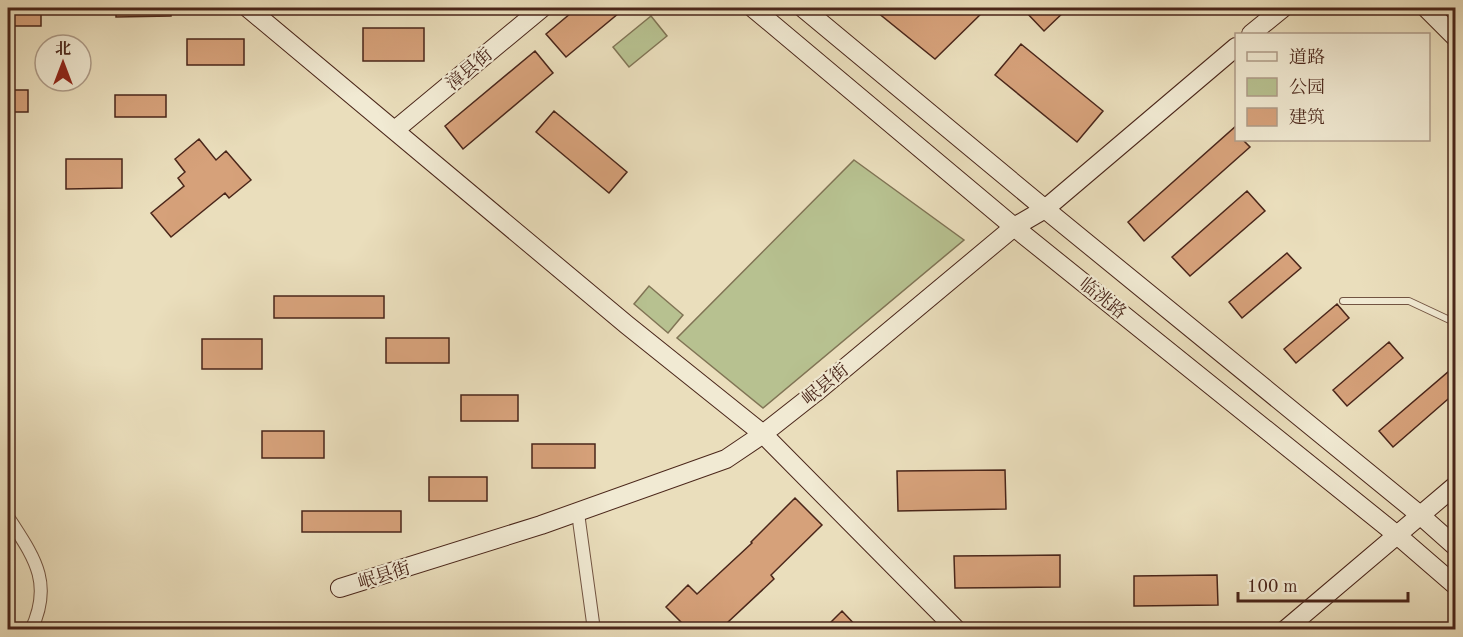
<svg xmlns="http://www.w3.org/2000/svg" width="1463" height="637" font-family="'Old Standard TT','Noto Serif SC',serif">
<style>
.green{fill:#b7c190;stroke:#807455;stroke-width:1.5}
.building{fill:#d6a17a;stroke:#4a261a;stroke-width:1.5}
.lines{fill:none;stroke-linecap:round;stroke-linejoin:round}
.lane-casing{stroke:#725442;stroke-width:8}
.street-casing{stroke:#725442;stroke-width:14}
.secondary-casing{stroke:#4a261a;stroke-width:20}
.lane{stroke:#f1ead3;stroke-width:6}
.street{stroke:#f1ead3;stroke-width:12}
.secondary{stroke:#f1ead3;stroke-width:18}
.labels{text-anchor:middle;stroke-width:4.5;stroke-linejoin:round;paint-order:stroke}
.street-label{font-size:18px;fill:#4a261a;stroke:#f1ead3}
</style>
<rect width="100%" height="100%" fill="#eadebc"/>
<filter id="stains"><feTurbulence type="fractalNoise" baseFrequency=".00333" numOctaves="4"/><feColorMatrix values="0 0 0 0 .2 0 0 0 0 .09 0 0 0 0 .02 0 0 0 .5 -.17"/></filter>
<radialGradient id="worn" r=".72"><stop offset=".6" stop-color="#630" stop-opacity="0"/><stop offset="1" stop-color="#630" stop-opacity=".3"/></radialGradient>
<path class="green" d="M651,16L667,36L629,67L613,47Z
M854,160L964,240L763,408L677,338Z
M649,286L683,315L668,333L634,304Z"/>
<path class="building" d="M8,8H41V26H8Z
M116,8H171V16L116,17Z
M577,8H625L566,57L546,34Z
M872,8H987L935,59Z
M1031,8H1068L1044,31L1026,12Z
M363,28H424V61H363Z
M187,39H244V65H187Z
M1021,44L1103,111L1077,142L995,75Z
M535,51L553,73L463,149L445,126Z
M8,90H28V112H8Z
M115,95H166V117H115Z
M554,111L627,172L609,193L536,132Z
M1236,126V140H1243L1250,147L1144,241L1128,222Z
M199,139L216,160L226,151L251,180L229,198L225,193L171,237L151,213L184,186L178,178L185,172L175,159Z
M66,159H122V188L66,189Z
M1247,191L1265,211L1190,276L1172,257Z
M1287,253L1301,268L1242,318L1229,302Z
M274,296H384V318H274Z
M1337,304L1349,318L1296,363L1284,349Z
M386,338H449V363H386Z
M202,339H262V369H202Z
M1389,342L1403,358L1347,406L1333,390Z
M1455,366V393L1393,447L1379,431Z
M461,395H518V421H461Z
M262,431H324V458H262Z
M532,444H595V468H532Z
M1005,470L1006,509L898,511L897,471Z
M429,477H487V501H429Z
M795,498L822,525L771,575L774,579L727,623L734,630H689L666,607L688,585L697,594L752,543L751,542Z
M302,511H401V532H302Z
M1060,555V587L955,588L954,556Z
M1217,575L1218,605L1134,606V576Z
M842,611L860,630H836L830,623Z"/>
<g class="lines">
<g class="lane-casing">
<path id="lane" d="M1343,301H1409L1456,323"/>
</g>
<g class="street-casing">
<path id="street" d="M578,513L594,630
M8,517C33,556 54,582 31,630"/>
</g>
<g class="secondary-casing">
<path id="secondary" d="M248,8L627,325L763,434L957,630
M753,8L1014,227L1397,535L1456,586
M803,8L1045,209L1420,515L1456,547
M1426,8L1456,38
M1251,34L1283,8
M395,130L542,8
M340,588L541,525L726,459L763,434L815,393L1014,227L1045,209L1236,47
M1285,630L1456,485"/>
</g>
<use href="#lane" class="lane"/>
<use href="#street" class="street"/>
<use href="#secondary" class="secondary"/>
</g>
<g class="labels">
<g class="street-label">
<text transform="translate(469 69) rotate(-40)" y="6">漳县街</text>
<text transform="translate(1103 298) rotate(39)" y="6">临洮路</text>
<text transform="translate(825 384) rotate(-39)" y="6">岷县街</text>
<text transform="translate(384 575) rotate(-17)" y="6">岷县街</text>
</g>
</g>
<rect width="1463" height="637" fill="none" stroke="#eadebc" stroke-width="30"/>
<rect x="9" y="9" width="1445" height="619" fill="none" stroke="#4a261a" stroke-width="3"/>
<rect x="15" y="15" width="1433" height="607" fill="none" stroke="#4a261a" stroke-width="1.5"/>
<rect x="1235" y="33" width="195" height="108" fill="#f1ead3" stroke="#ae9c89" stroke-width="1.5"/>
<rect x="1247" y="52" width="30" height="9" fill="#f1ead3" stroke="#ae9c89" stroke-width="1.5"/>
<text x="1289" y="63" font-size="18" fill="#4a261a">道路</text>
<rect x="1247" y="78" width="30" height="18" fill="#b7c190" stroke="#ae9c89" stroke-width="1.5"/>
<text x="1289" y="93" font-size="18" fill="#4a261a">公园</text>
<rect x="1247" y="108" width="30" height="18" fill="#d6a17a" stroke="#ae9c89" stroke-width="1.5"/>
<text x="1289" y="123" font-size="18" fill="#4a261a">建筑</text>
<g transform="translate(63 63)"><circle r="28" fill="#f1ead3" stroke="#ae9c89" stroke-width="1.5"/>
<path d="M0-4.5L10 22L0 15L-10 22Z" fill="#8f2418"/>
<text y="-9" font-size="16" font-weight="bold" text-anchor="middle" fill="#4a261a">北</text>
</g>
<path d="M1238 592v9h170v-9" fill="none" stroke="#4a261a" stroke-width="3"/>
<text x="1247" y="592" font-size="18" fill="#4a261a" stroke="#f1ead3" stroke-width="4.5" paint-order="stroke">100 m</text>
<rect width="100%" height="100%" filter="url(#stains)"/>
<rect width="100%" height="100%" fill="url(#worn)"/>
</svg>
